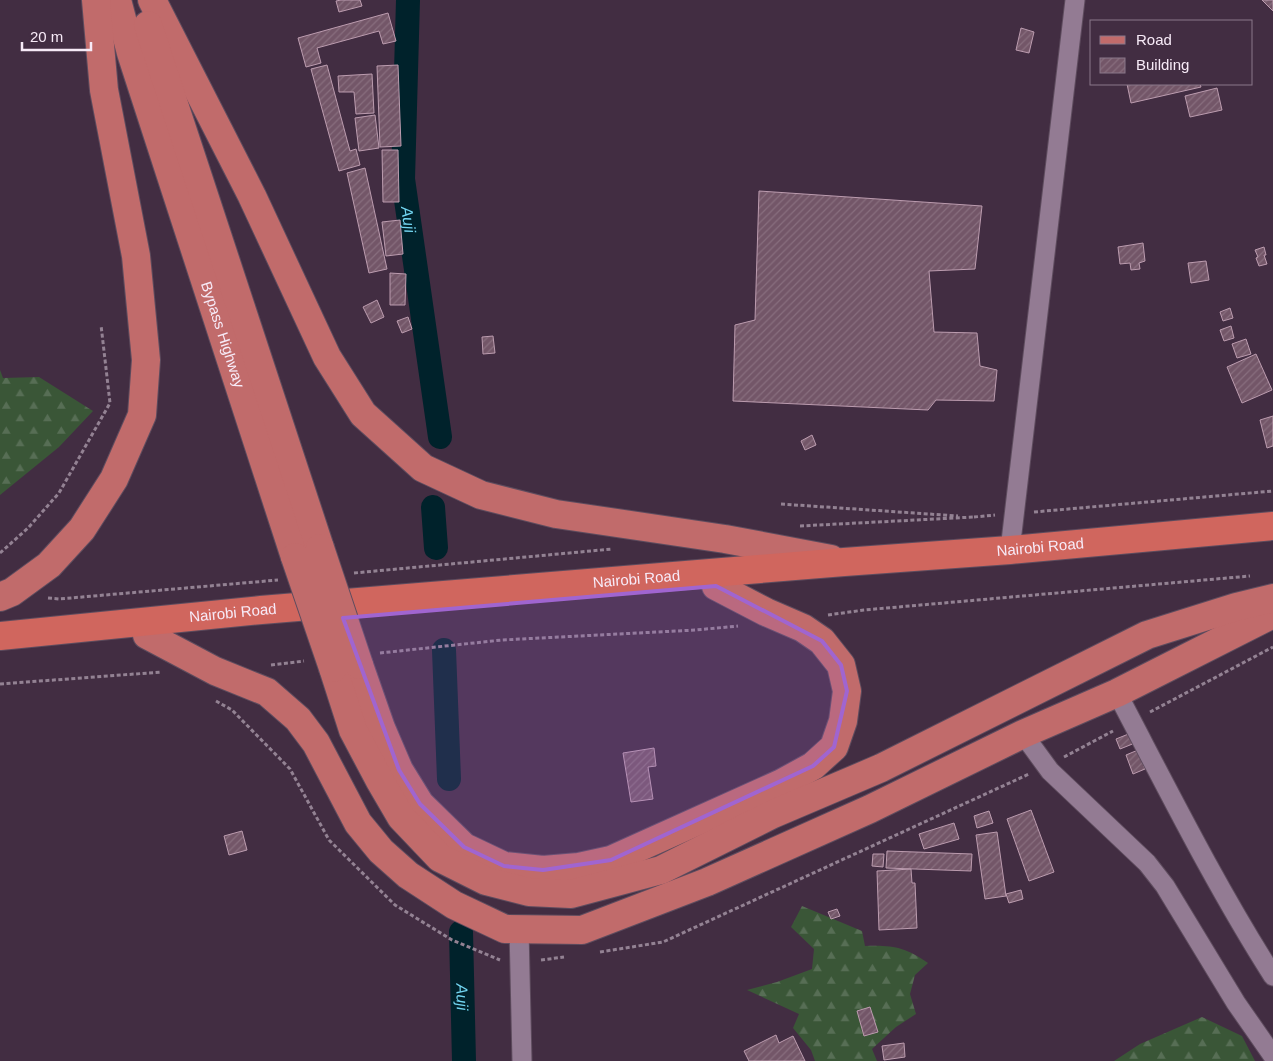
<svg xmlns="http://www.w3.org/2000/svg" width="1273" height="1061" font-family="Helvetica,sans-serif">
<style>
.forest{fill:url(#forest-firs)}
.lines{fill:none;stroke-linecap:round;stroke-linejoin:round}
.canal{stroke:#00222b;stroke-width:24}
.building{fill:url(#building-hatch);stroke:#bc9caf}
.minor-casing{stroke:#5e4c5e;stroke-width:21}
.primary-casing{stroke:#5e4c5e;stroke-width:30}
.trunk-casing{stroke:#5e4c5e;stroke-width:30}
.path{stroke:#938293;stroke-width:3;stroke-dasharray:4 2.5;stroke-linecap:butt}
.minor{stroke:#937b93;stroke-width:19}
.primary{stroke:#c16b6b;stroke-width:28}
.trunk{stroke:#d0665e;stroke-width:28}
.primary-bridge-casing{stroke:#5e4c5e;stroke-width:30;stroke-linecap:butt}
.primary-bridge{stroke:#c16b6b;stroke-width:28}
.marked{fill:#a065d0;fill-opacity:0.2;stroke:#a065d0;stroke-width:4;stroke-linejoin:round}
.labels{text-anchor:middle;stroke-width:5;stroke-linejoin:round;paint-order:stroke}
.street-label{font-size:15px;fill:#f7eaf7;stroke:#422d42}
.water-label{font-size:16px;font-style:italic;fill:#72d5f1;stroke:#422d42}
</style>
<defs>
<pattern id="forest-firs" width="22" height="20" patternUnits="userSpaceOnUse" patternTransform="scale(1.25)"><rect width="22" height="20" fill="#3a5637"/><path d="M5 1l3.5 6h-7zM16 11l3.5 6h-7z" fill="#576e55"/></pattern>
<pattern id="building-hatch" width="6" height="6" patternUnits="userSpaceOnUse" patternTransform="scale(1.25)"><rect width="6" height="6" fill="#735668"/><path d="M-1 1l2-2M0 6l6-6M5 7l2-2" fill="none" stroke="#886e7e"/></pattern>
</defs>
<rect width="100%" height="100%" fill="#422d42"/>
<path class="forest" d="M0,370L3,378L39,377L93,411L59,447L0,495Z
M802,906L862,931L865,946C893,945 905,947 928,963L915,975L910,994L916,1014L896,1027L872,1049L877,1061H815L811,1050L793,1028L799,1014L747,990L777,982L812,969L814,949L791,927Z
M1202,1017L1242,1036L1255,1061H1114L1140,1044Z"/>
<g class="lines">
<g class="canal">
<path id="s1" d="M408,0L403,179L440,437"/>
<path d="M433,507L436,548"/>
<path d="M444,650L449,779"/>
<path id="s2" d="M461,932L464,1061"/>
</g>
</g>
<path class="building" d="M341,0H360L362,6L339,12L336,1Z
M1262,0H1273V11Z
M388,13L396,41L383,44L379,31L317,48L321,63L306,67L298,38Z
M1021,28L1034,32L1029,53L1016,50Z
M327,65L350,151L356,149L360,165L339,171L311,69Z
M398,65L401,146L380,147L377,66Z
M372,74L374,113L356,114L354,92H339L338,76Z
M1127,84H1200L1201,87L1131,103Z
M1217,88L1222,110L1190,117L1185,96Z
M375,115L379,148L359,151L355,118Z
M382,150H398L399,202H383Z
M365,168L387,269L369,273L347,173Z
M759,191L982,206L975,269L929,271L934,332L977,333L980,366L997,370L994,401L936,400L928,410L733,401L735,325L755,320Z
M400,220L403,254L386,256L382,222Z
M1143,243L1145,261L1139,263L1140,269L1131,270L1130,263L1120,264L1118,247Z
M1264,247L1266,255H1264L1267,264L1259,266L1256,258L1258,257L1255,250Z
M1206,261L1209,280L1191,283L1188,263Z
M390,273L406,274L405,305H390Z
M377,300L384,317L371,323L363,307Z
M1230,308L1233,318L1223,321L1220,312Z
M408,317L412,329L402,333L397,321Z
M1231,326L1234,338L1224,341L1220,330Z
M493,336L495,353L483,354L482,337Z
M1246,339L1251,354L1237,358L1232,344Z
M1256,354L1272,390L1242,403L1227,367Z
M1273,416V446L1267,448L1260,420Z
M812,435L816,445L805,450L801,441Z
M1131,733L1135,743L1120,749L1116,739Z
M654,748L656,766L648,767L653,799L631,802L623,753Z
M1138,750L1145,769L1133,774L1126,755Z
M1031,810L1054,872L1029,881L1007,819Z
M989,811L993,823L977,828L974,816Z
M954,823L959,839L924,849L919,834Z
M242,831L247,850L229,855L224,836Z
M997,832L1006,896L985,899L976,835Z
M887,851L972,854L971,871L886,868Z
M873,854H884L883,867L872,866Z
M911,869L912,883H915L917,928L879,930L877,871Z
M1021,890L1023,899L1009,903L1006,894Z
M837,909L840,916L831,919L828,912Z
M870,1007L878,1032L864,1036L857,1011Z
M776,1035L779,1043L793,1036L805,1061H749L744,1051Z
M904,1043L905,1057L884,1060L882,1046Z"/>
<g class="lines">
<g class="minor-casing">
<path id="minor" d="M1010,550L1075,0
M1117,693C1167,788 1215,885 1273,976
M1023,734L1050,771L1147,863L1165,886L1236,1003L1273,1056
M519,929L522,1061"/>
</g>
<g class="primary-casing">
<g id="primary">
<path id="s3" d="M117,0L131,53L295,557"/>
<path d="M152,0L252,196L327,357L363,414L423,468L481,495L556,514L725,539L831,559"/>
<path d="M148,25L320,548"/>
<path d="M0,597L12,592L49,565L82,529L114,479L142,415L146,360L136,256L104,90L96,0"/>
<path d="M147,635L215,671L267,692L298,719L316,743L358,823L381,851L408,875L454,905L505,929L582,930L707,882L870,809L1023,734L1117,693L1273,614"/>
<path d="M359,665L381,728L399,770L420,804L464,847L504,866L543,870L579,867L611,860L782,783L813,766L834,747L843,721L847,691L841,665L822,641L803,628L766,612L716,586"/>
<path d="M333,668L353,730L380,781L401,817L440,858L486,881L529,892L571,894L661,870L773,814L881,768L1147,635L1236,607L1273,598"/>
</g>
</g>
<g class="trunk-casing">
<g id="trunk">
<path id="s4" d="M0,636L261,610L844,562L1010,550L1273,526"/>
</g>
</g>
<path class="path" d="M781,504L958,516
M1034,512L1273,491
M974,517L995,515
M800,526L974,517
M0,553L28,528L59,493L110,403L101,325
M354,573L612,549
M48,598L59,599L278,580
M828,615L864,610L1250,576
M380,653L502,640L696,630L738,626
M271,665L304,661
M0,684L162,672
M216,701L232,710L290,769L329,840L395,905L452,940L500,960
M1150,712L1273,647
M1064,757L1113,731
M600,952L663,942L1029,774
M541,960L564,957"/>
<use href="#minor" class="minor"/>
<use href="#primary" class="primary"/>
<use href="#trunk" class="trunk"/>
<g class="primary-bridge-casing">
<path id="primary-bridge" d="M320,548L359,665
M295,557L333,668"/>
</g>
<use href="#primary-bridge" class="primary-bridge"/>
</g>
<path class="marked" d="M716,586L822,641L841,665L847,691L834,747L813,766L611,860L543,870L504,866L464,847L420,804L399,770L343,618Z"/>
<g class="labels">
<g class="street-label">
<text dy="5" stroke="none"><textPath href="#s3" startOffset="351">Bypass Highway</textPath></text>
<text dy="5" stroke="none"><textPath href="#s4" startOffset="1044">Nairobi Road</textPath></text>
<text dy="5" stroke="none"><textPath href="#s4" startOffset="639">Nairobi Road</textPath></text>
<text dy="5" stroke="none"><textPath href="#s4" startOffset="234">Nairobi Road</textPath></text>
</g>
<g class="water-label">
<text dy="6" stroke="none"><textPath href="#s1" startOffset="220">Auji</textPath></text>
<text dy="6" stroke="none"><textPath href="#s2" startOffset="65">Auji</textPath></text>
</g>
</g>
<rect x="1090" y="20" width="162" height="65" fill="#422d42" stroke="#8a798a"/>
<rect x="1100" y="36" width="25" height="8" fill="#c16b6b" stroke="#8a798a"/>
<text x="1136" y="45" font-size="15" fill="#f7eaf7">Road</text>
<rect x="1100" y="58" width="25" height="15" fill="url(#building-hatch)" stroke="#8a798a"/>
<text x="1136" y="70" font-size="15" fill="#f7eaf7">Building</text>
<path d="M22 42v8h69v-8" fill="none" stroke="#f7eaf7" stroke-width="2.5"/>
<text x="30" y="42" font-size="15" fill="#f7eaf7" stroke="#422d42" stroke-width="4" paint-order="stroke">20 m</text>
</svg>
